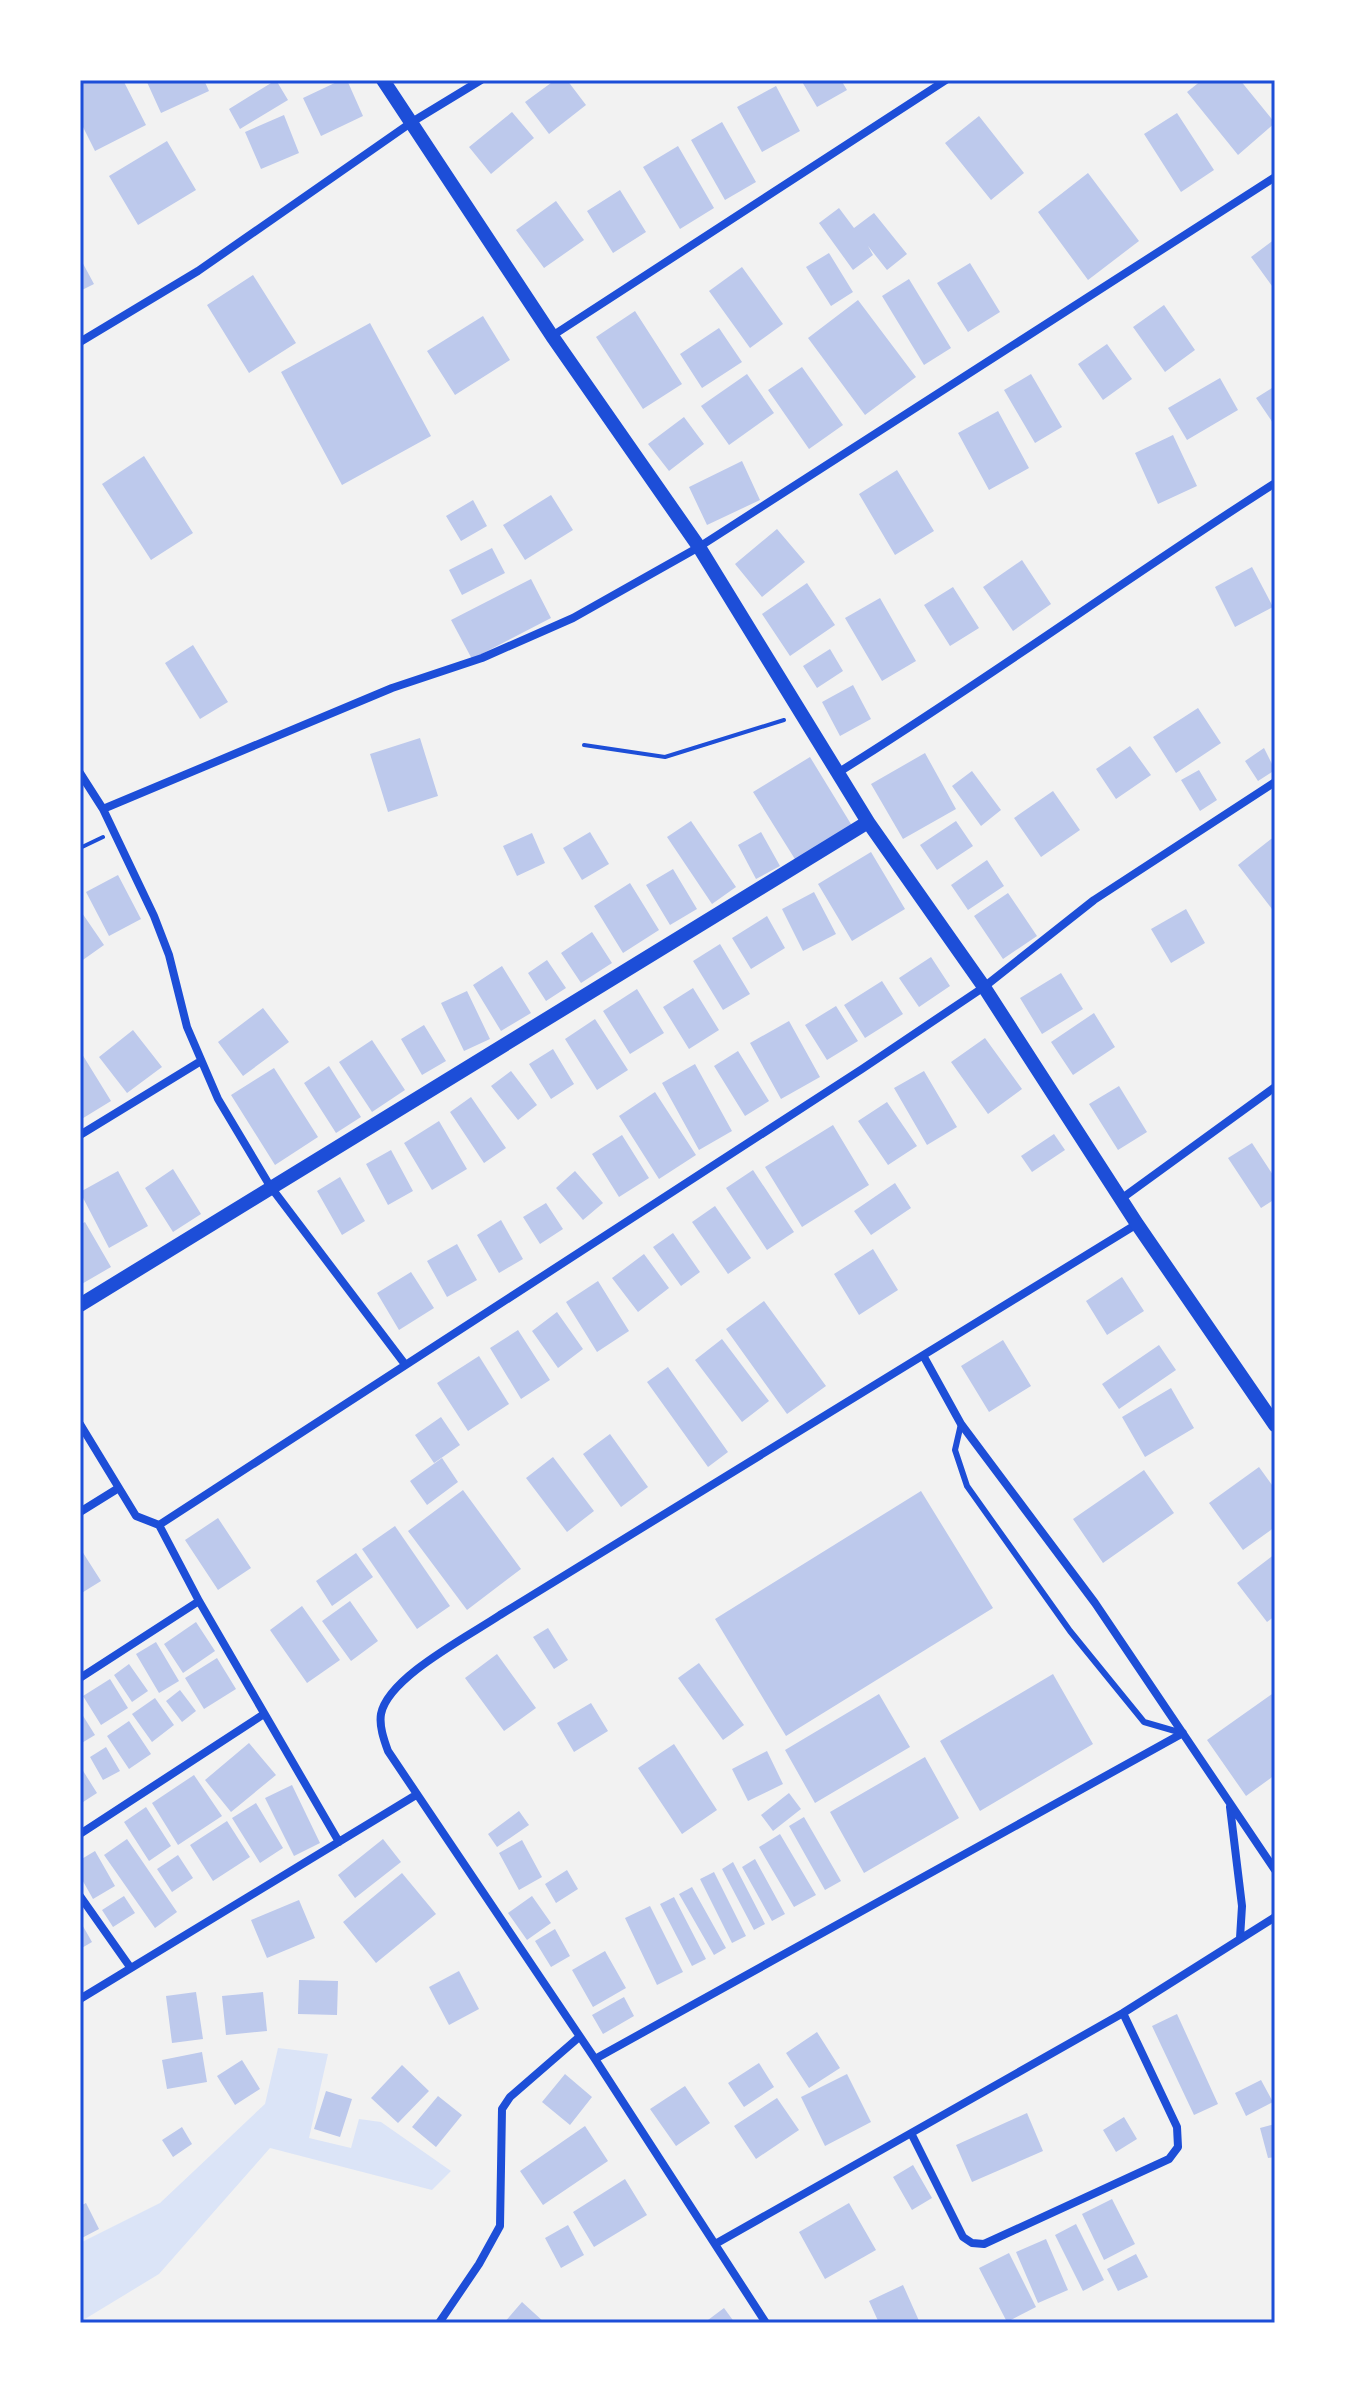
<svg xmlns="http://www.w3.org/2000/svg" width="1355" height="2403" font-family="Barlow,sans-serif">
<style>
.green{fill:#dbe4f7}
.building{fill:#bdc9ec}
.lines{fill:none;stroke-linecap:round;stroke-linejoin:round}
.path{stroke:#1d4ed8;stroke-width:4}
.service{stroke:#1d4ed8;stroke-width:6}
.minor{stroke:#1d4ed8;stroke-width:8}
.tertiary{stroke:#1d4ed8;stroke-width:14}
.neatline{fill:none;stroke:#1d4ed8;stroke-width:3}
</style>
<rect width="100%" height="100%" fill="#f2f2f2"/>
<path class="green" d="M278,2048L328,2054L309,2138L351,2148L359,2119L381,2122L451,2171L432,2190L270,2148L159,2274L80,2322V2243L160,2203L265,2104Z"/>
<path class="building" d="M80,80H123L146,125L95,151L80,121Z
M146,80H204L209,91L161,113Z
M276,80L288,100L240,129L229,109Z
M341,80H347L363,116L321,136L303,98Z
M555,80H567L586,105L549,134L525,102Z
M801,80H841L847,90L817,107Z
M1202,80H1240L1275,123L1238,155L1187,92Z
M776,86L800,131L762,152L737,107Z
M512,112L534,138L491,174L469,147Z
M1177,113L1214,170L1181,192L1144,134Z
M284,115L299,153L261,169L245,132Z
M979,116L1024,173L991,200L945,143Z
M722,122L756,182L725,200L691,140Z
M167,141L196,190L138,225L109,176Z
M678,146L714,208L680,229L643,167Z
M1088,173L1139,241L1088,280L1038,212Z
M620,190L646,232L613,253L587,211Z
M556,201L584,240L544,268L516,230Z
M839,208L854,228L874,213L907,254L887,270L868,246L873,255L853,270L819,223Z
M1275,239V290L1251,257Z
M829,253L853,292L831,306L806,267Z
M80,258L94,284L80,291Z
M970,263L1000,312L968,332L937,283Z
M742,267L783,324L750,348L709,291Z
M253,275L296,343L249,373L207,305Z
M909,279L951,348L924,365L882,296Z
M858,300L916,377L865,415L808,338Z
M1164,305L1195,350L1165,372L1133,327Z
M635,311L682,384L643,409L596,337Z
M483,316L510,360L455,395L427,351Z
M370,323L431,436L342,485L281,372Z
M719,328L742,362L702,388L680,354Z
M1107,344L1132,379L1103,400L1078,364Z
M802,367L843,425L809,449L768,390Z
M747,374L774,413L729,445L701,406Z
M1031,374L1062,427L1035,443L1004,390Z
M1220,378L1238,410L1187,440L1168,408Z
M1275,386V426L1256,398Z
M998,411L1029,468L989,490L958,433Z
M684,417L704,444L669,471L648,444Z
M1173,435L1197,486L1158,504L1135,453Z
M144,456L193,533L151,560L102,484Z
M742,461L760,500L707,525L689,487Z
M897,470L934,531L895,555L859,494Z
M551,495L573,530L525,560L503,525Z
M473,500L487,526L461,541L446,516Z
M777,529L805,562L762,597L735,564Z
M492,548L505,573L462,595L449,570Z
M1022,560L1051,604L1013,631L983,587Z
M1252,567L1273,607L1235,627L1215,587Z
M531,579L551,618L472,659L451,620Z
M807,583L835,625L790,656L762,614Z
M953,587L979,628L950,646L924,605Z
M880,598L916,661L882,681L845,618Z
M193,645L228,702L200,719L165,663Z
M830,649L843,671L817,688L803,666Z
M853,685L871,719L840,736L822,702Z
M1198,708L1221,743L1176,773L1153,737Z
M420,738L438,796L388,812L370,754Z
M1130,746L1151,775L1116,799L1096,769Z
M1264,748L1275,770L1258,781L1245,761Z
M925,753L956,809L903,839L871,784Z
M810,757L854,829L798,864L753,792Z
M1199,770L1217,800L1200,811L1181,780Z
M972,771L1001,810L981,826L952,786Z
M1053,791L1080,830L1041,857L1014,818Z
M691,821L736,887L712,904L667,837Z
M956,821L973,846L937,870L920,845Z
M590,832L609,864L582,880L563,848Z
M761,832L780,866L756,879L738,845Z
M532,833L545,863L517,876L503,846Z
M1275,836V913L1238,865Z
M871,852L905,909L852,941L818,884Z
M987,860L1004,886L968,910L951,885Z
M673,869L697,909L670,925L646,885Z
M118,875L141,919L109,936L86,892Z
M630,883L659,930L623,953L594,906Z
M814,892L836,934L803,951L782,909Z
M1008,893L1037,936L1003,959L974,916Z
M1186,909L1205,943L1171,963L1151,929Z
M80,910L104,945L80,962Z
M767,916L785,948L751,969L732,938Z
M592,932L612,963L581,983L561,953Z
M720,944L750,994L723,1010L693,961Z
M931,957L950,986L919,1007L899,978Z
M547,960L566,988L546,1001L528,973Z
M502,966L531,1013L501,1031L473,985Z
M1061,973L1083,1009L1042,1034L1020,998Z
M882,981L903,1014L865,1038L844,1005Z
M693,988L719,1030L689,1049L663,1007Z
M637,989L664,1033L630,1054L603,1011Z
M467,991L490,1039L464,1051L441,1003Z
M836,1006L858,1041L827,1060L805,1025Z
M263,1008L289,1042L243,1076L218,1042Z
M1094,1013L1115,1047L1073,1075L1051,1042Z
M595,1019L628,1070L597,1090L565,1039Z
M789,1021L820,1077L781,1099L750,1043Z
M424,1025L446,1061L422,1075L401,1039Z
M133,1030L162,1067L127,1093L99,1057Z
M985,1038L1022,1089L988,1114L951,1062Z
M372,1040L405,1090L372,1112L339,1062Z
M553,1049L574,1084L551,1099L529,1064Z
M738,1051L769,1101L745,1116L714,1066Z
M82,1054L111,1101L80,1120V1055Z
M695,1064L732,1131L699,1150L662,1083Z
M329,1066L361,1117L336,1133L304,1083Z
M274,1068L318,1137L275,1165L231,1095Z
M511,1071L537,1105L518,1120L491,1086Z
M924,1071L957,1127L927,1145L894,1088Z
M1119,1086L1147,1132L1118,1150L1089,1104Z
M655,1092L696,1155L659,1179L619,1116Z
M471,1097L506,1148L484,1163L450,1112Z
M887,1102L917,1146L888,1165L858,1121Z
M439,1121L467,1169L432,1190L404,1143Z
M833,1125L869,1185L802,1227L765,1167Z
M1054,1134L1065,1150L1032,1172L1021,1156Z
M622,1135L649,1178L619,1197L592,1154Z
M1252,1143L1275,1178V1199L1261,1208L1228,1158Z
M391,1150L413,1191L388,1205L366,1164Z
M173,1169L201,1214L173,1232L145,1188Z
M753,1170L794,1232L767,1250L726,1188Z
M118,1171L148,1226L109,1248L80,1192Z
M575,1171L603,1203L583,1220L556,1188Z
M340,1177L365,1221L342,1235L317,1191Z
M895,1183L911,1208L871,1235L854,1211Z
M546,1203L563,1229L540,1244L523,1217Z
M715,1206L751,1258L728,1274L692,1222Z
M501,1220L523,1259L499,1273L477,1235Z
M85,1222L111,1267L80,1285V1225Z
M673,1233L700,1272L681,1286L653,1247Z
M457,1244L477,1280L447,1297L427,1261Z
M873,1249L898,1290L859,1315L834,1274Z
M644,1254L669,1288L638,1312L612,1278Z
M411,1272L434,1308L399,1330L377,1293Z
M1122,1277L1144,1311L1107,1335L1086,1301Z
M598,1281L629,1331L597,1352L566,1302Z
M764,1301L826,1386L787,1414L726,1329Z
M557,1312L583,1349L558,1368L532,1331Z
M518,1330L550,1380L521,1399L490,1348Z
M722,1339L769,1401L742,1422L695,1360Z
M1003,1340L1031,1386L989,1412L961,1366Z
M1159,1345L1176,1370L1119,1409L1102,1384Z
M479,1356L509,1404L468,1431L437,1383Z
M668,1367L728,1452L708,1467L647,1382Z
M1171,1388L1194,1428L1145,1457L1122,1417Z
M441,1417L460,1445L434,1463L415,1435Z
M610,1434L648,1487L621,1507L583,1454Z
M553,1457L594,1511L567,1532L526,1478Z
M442,1458L458,1482L427,1505L410,1481Z
M1259,1467L1275,1489V1527L1243,1550L1209,1503Z
M1144,1470L1174,1513L1103,1563L1073,1519Z
M463,1490L521,1569L467,1610L408,1531Z
M921,1491L993,1608L786,1736L715,1619Z
M218,1518L251,1568L218,1590L185,1540Z
M395,1526L450,1606L417,1629L362,1549Z
M80,1548L101,1581L80,1594Z
M356,1553L373,1577L332,1606L316,1581Z
M1275,1554V1616L1267,1622L1237,1583Z
M350,1601L378,1641L351,1661L322,1621Z
M302,1606L340,1660L307,1683L270,1630Z
M196,1622L215,1651L183,1673L164,1644Z
M548,1628L568,1660L554,1669L533,1637Z
M156,1642L179,1681L159,1693L136,1654Z
M497,1654L536,1708L504,1731L465,1678Z
M217,1658L236,1689L204,1709L185,1678Z
M699,1663L744,1725L723,1740L678,1678Z
M129,1664L148,1691L132,1702L114,1675Z
M1053,1674L1093,1744L980,1811L940,1741Z
M110,1679L128,1708L101,1725L83,1696Z
M180,1690L196,1711L182,1722L166,1701Z
M1275,1692V1775L1246,1796L1207,1740Z
M879,1694L910,1747L815,1803L785,1750Z
M155,1698L174,1725L152,1742L132,1714Z
M591,1703L608,1731L574,1752L557,1723Z
M80,1711L95,1735L80,1744Z
M129,1721L151,1754L129,1769L107,1736Z
M249,1743L276,1775L231,1812L205,1780Z
M674,1744L717,1810L682,1834L638,1768Z
M106,1747L120,1771L103,1780L90,1757Z
M767,1751L783,1784L748,1801L732,1769Z
M925,1757L959,1818L864,1873L830,1812Z
M80,1766L97,1793L80,1804Z
M194,1775L222,1816L178,1845L152,1803Z
M292,1785L320,1843L294,1856L265,1798Z
M789,1793L801,1809L773,1831L761,1815Z
M256,1803L283,1848L260,1863L232,1818Z
M146,1807L171,1846L149,1861L124,1822Z
M519,1811L529,1825L497,1847L488,1834Z
M804,1817L841,1881L825,1890L789,1826Z
M227,1821L250,1857L213,1881L190,1845Z
M780,1834L816,1895L794,1907L759,1847Z
M127,1839L177,1912L155,1928L104,1855Z
M383,1839L401,1862L355,1898L338,1875Z
M522,1840L542,1877L519,1890L499,1853Z
M95,1851L115,1886L93,1899L80,1876V1860Z
M178,1855L193,1878L172,1892L157,1869Z
M755,1859L785,1914L772,1921L742,1867Z
M733,1862L765,1924L754,1930L722,1869Z
M567,1870L578,1889L556,1903L545,1884Z
M714,1872L746,1936L732,1943L700,1879Z
M402,1873L436,1914L376,1963L343,1922Z
M692,1887L726,1948L714,1955L679,1894Z
M124,1896L135,1913L113,1927L102,1910Z
M532,1896L551,1923L527,1940L508,1913Z
M674,1897L706,1959L692,1966L660,1904Z
M299,1900L315,1938L267,1958L251,1920Z
M650,1906L683,1972L657,1985L625,1918Z
M80,1921L92,1942L80,1949Z
M555,1929L570,1956L551,1967L535,1941Z
M605,1951L626,1988L593,2007L572,1970Z
M459,1971L479,2009L449,2025L429,1987Z
M299,1980L338,1981L337,2015L298,2014Z
M196,1992L203,2039L172,2043L166,1996Z
M263,1992L267,2031L226,2035L222,1996Z
M624,1997L634,2016L603,2034L592,2015Z
M1177,2014L1218,2104L1194,2115L1152,2026Z
M817,2032L840,2068L809,2088L786,2053Z
M202,2052L207,2082L167,2089L162,2060Z
M242,2060L260,2089L235,2105L217,2076Z
M759,2063L774,2087L744,2107L728,2083Z
M402,2065L429,2091L398,2123L371,2098Z
M565,2074L592,2097L570,2125L542,2102Z
M847,2074L871,2122L825,2146L801,2097Z
M1261,2080L1273,2102L1246,2116L1235,2093Z
M685,2086L710,2123L676,2146L650,2109Z
M326,2091L352,2099L340,2137L314,2129Z
M438,2096L462,2115L436,2147L412,2127Z
M777,2098L799,2130L756,2159L734,2126Z
M1027,2113L1043,2151L972,2182L956,2145Z
M1124,2117L1137,2139L1116,2152L1103,2130Z
M1275,2124V2157L1268,2158L1260,2128Z
M585,2126L608,2161L543,2205L520,2171Z
M182,2127L192,2144L173,2157L162,2140Z
M913,2165L932,2198L912,2210L893,2177Z
M625,2179L647,2215L594,2247L573,2212Z
M1112,2199L1135,2244L1104,2260L1082,2214Z
M86,2203L99,2229L80,2239V2206Z
M849,2203L876,2250L825,2279L799,2232Z
M1076,2224L1104,2280L1083,2291L1055,2235Z
M568,2225L584,2255L561,2268L545,2238Z
M1046,2239L1068,2290L1038,2303L1016,2252Z
M1009,2253L1036,2307L1007,2322L979,2268Z
M1136,2254L1148,2277L1118,2291L1107,2269Z
M903,2285L920,2323H879L869,2301Z
M522,2302L545,2323H504Z
M724,2308L735,2323H704Z"/>
<g class="lines">
<path class="path" d="M584,745L665,757L784,720
M80,848L103,837"/>
<path class="service" d="M961,1424L955,1450L967,1486L1070,1631L1144,1722L1182,1733"/>
<path class="minor" d="M552,336L946,80
M80,342L198,271L412,122L481,80
M839,772C987,680 1128,577 1275,483
M80,773L103,809L154,916L169,955L187,1027L218,1099L270,1186L404,1363
M103,809L392,688L482,658L573,618L699,547L1275,177
M80,1135L201,1061
M1121,1199L1275,1087
M924,1357L961,1424L1095,1603L1275,1870
M80,1424L136,1516L159,1525L199,1601L339,1842
M80,1512L117,1489
M159,1525L862,1069L984,987L1094,900L1275,782
M80,1678L199,1601
M1230,1807L1242,1906L1240,1938
M80,1834L264,1714
M80,1896L130,1967
M80,1999L416,1795
M595,2059L1183,1733
M912,2135L963,2237L972,2243L984,2244L1169,2159L1178,2147L1177,2127L1123,2013
M717,2243L1123,2013L1275,1917
M439,2323L479,2264L500,2226L502,2109L510,2097L578,2038
M766,2323L595,2059L388,1751C384,1740 379,1726 381,1714C388,1677 469,1636 500,1615L1137,1224"/>
<path class="tertiary" d="M383,80L552,336L699,547L868,822L984,987L1137,1224L1275,1425
M80,1305L868,822"/>
</g>
<rect width="1355" height="2403" fill="none" stroke="#ffffff" stroke-width="164"/>
<rect x="82" y="82" width="1191" height="2239" class="neatline"/>
</svg>
